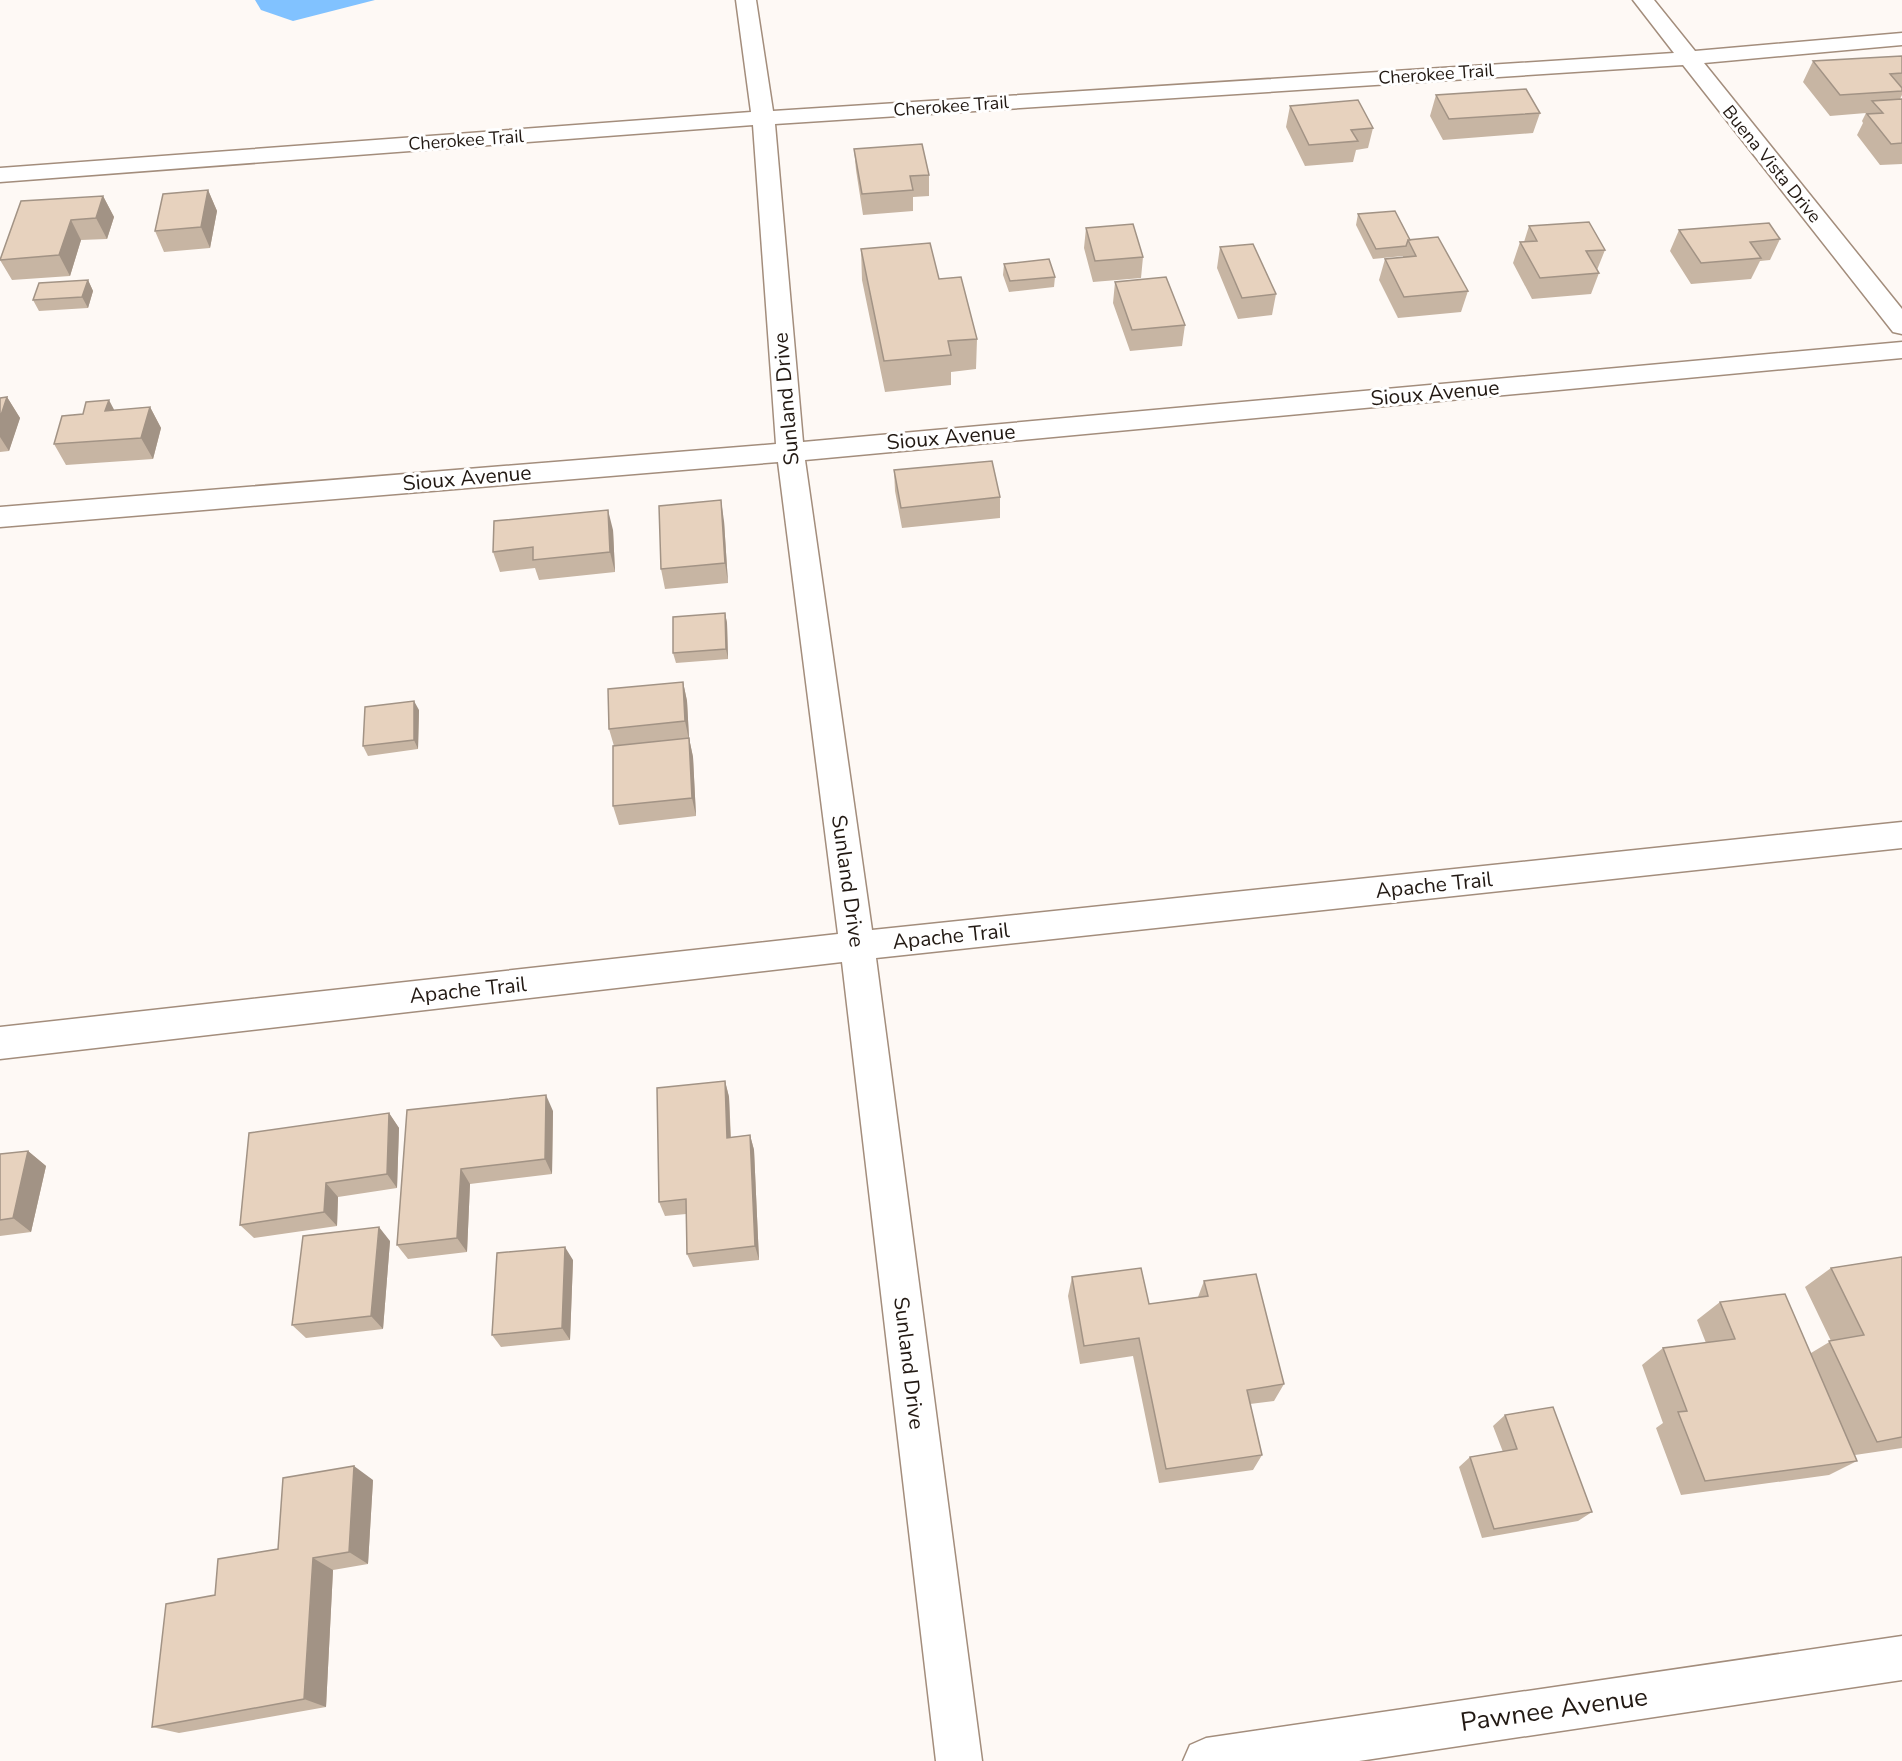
<svg xmlns="http://www.w3.org/2000/svg" width="1902" height="1761" font-family="'Nunito Sans',sans-serif">
<style>
.water{fill:#81c2ff}
.lines{fill:none;stroke-linecap:round;stroke-linejoin:round}
.minor-casing{stroke:#a38d7c;stroke-width:3}
.minor{fill:#fff;fill-rule:evenodd}
.wall{fill:#c7b5a3}
.shaded-wall{fill:#a29385}
.building{fill:#e7d2be;stroke:#a29385;stroke-width:1.5}
.labels{text-anchor:middle;stroke-width:6;stroke-linejoin:round;paint-order:stroke}
.far-street-label{font-size:18px;fill:#221913;stroke:#fff}
.street-label{font-size:21px;fill:#221913;stroke:#fff}
.near-street-label{font-size:26px;fill:#221913;stroke:#fff}
</style>
<rect width="100%" height="100%" fill="#fef9f5"/>
<path class="water" d="M255,0H375L293,21L261,10Z"/>
<g class="lines">
<g class="minor-casing">
<path id="minor" d="M736,0H756L773,111L1674,53L1633,0H1654L1695,51L1902,33V45L1704,63L1902,309V334L1893,332L1683,65L775,124L803,442L1902,342V358L805,460L872,930L1902,822V848L876,958L982,1761H936L842,962L0,1059V1027L838,934L778,462L0,527V507L776,444L753,125L0,182V168L751,112Z
M1902,1636V1680L1359,1761H1183L1190,1745L1206,1738Z"/>
</g>
<use href="#minor" class="minor"/>
</g>
<path class="wall" d="M1902,56V95L1900,99H1902V164L1880,165L1857,135L1863,123L1862,121L1866,113L1830,116L1803,82L1813,61Z
M1436,95L1540,113L1533,133L1443,140L1430,116Z
M1290,106L1373,128L1368,148L1356,150L1353,162L1305,166L1286,127Z
M854,149L929,175V196L913,197V211L863,215L856,170Z
M208,190L217,211L210,248L164,252L155,231Z
M103,196L114,217L107,239L81,240L70,276L12,280L0,260Z
M1358,214L1410,240L1468,291L1461,312L1398,318L1379,280L1385,259L1403,258V256L1373,259L1356,225Z
M1529,226L1605,250L1597,270L1599,273L1591,294L1532,299L1513,263L1520,242H1524Z
M1086,228L1143,257L1141,278L1093,282L1084,248Z
M1679,230L1780,239L1770,260L1760,261L1751,279L1691,284L1670,251Z
M1220,247L1276,294L1272,315L1238,319L1217,268Z
M861,249L939,279L977,339L976,369L951,372V385L885,392L862,280Z
M1004,264L1055,277L1054,287L1009,292L1003,275Z
M88,280L93,291L88,308L39,311L33,300Z
M1115,282L1185,325L1182,346L1130,351L1113,303Z
M7,397L20,418L9,451L0,452V398Z
M150,407L161,428L153,459L66,465L54,444L83,414L114,410Z
M894,470L1000,497V518L902,528L895,491Z
M724,521L728,583L665,589L661,569Z
M613,530L615,572L539,580L535,568L500,572L493,552Z
M725,613L727,623L728,659L676,663L673,653Z
M683,682L687,701L689,738L693,757L696,816L619,825L613,806L614,746L609,729Z
M419,710L418,749L368,756L363,746Z
M725,1081L729,1097L731,1137L750,1135L754,1150L759,1260L693,1267L687,1254L686,1214L665,1216L659,1202Z
M407,1110L553,1111L552,1174L470,1184L467,1252L408,1259L397,1245Z
M389,1113L399,1128L397,1188L338,1197L337,1226L254,1238L240,1225Z
M28,1151L46,1166L31,1232L0,1236V1154Z
M390,1241L383,1329L306,1338L292,1325Z
M1902,1257V1448L1855,1455L1857,1461L1829,1475L1681,1495L1656,1428L1663,1423L1642,1365L1663,1348L1706,1343L1697,1320L1720,1302L1811,1353L1831,1341L1805,1287L1831,1268Z
M573,1260L570,1340L501,1347L492,1335Z
M1072,1277L1149,1304L1198,1297L1204,1281L1284,1384L1274,1401L1250,1404L1262,1455L1253,1470L1159,1483L1133,1356L1080,1364L1068,1296Z
M1505,1415L1592,1512L1578,1521L1482,1538L1459,1467L1470,1457L1503,1452L1493,1426Z
M373,1480L368,1564L333,1570L326,1707L179,1733L152,1727L278,1549Z"/>
<path class="shaded-wall" d="M208,190L217,211L210,248L201,227Z
M103,196L114,217L107,239L96,218Z
M71,220L81,240L70,276L59,255Z
M88,280L93,291L88,308L82,297Z
M7,397L20,418L9,451L0,437V418Z
M109,400L120,421L105,411Z
M150,407L161,428L153,459L141,438Z
M721,500L724,521L728,583L725,563Z
M608,510L613,530L615,572L610,552Z
M725,613L727,623L728,659L726,649Z
M683,682L687,701L689,738L693,757L696,816L692,798L689,740L685,721Z
M414,701L419,710L418,749L414,740Z
M725,1081L729,1097L731,1153L727,1138Z
M546,1095L553,1111L552,1174L545,1159Z
M389,1113L399,1128L397,1188L387,1174Z
M750,1135L754,1150L759,1260L755,1246Z
M28,1151L46,1166L31,1232L13,1218Z
M461,1169L470,1184L467,1252L457,1238Z
M326,1183L338,1197L337,1226L324,1212Z
M379,1227L390,1241L383,1329L371,1316Z
M565,1247L573,1260L570,1340L562,1328Z
M354,1466L373,1480L368,1564L349,1552Z
M313,1558L333,1570L326,1707L304,1699Z"/>
<path class="building" d="M1902,56V73L1890,74L1902,88V91L1840,95L1813,61Z
M1526,89L1540,113L1449,119L1436,95Z
M1902,99V143L1891,144L1867,114L1883,113L1872,101Z
M1358,100L1373,128L1351,130L1358,141L1309,145L1290,106Z
M922,144L929,175L910,176L913,190L862,194L854,149Z
M208,190L201,227L155,231L163,194Z
M103,196L96,218L71,220L59,255L0,260L21,201Z
M1395,211L1410,240H1408L1406,246L1376,249L1358,214Z
M1589,222L1605,250L1586,251L1599,273L1540,278L1520,242L1537,241L1529,226Z
M1769,223L1780,239L1750,242L1761,258L1701,263L1679,230Z
M1133,224L1143,257L1095,261L1086,228Z
M1438,237L1468,291L1404,297L1385,259L1416,256L1408,240Z
M930,243L939,279L961,277L977,339L948,341L951,355L884,361L861,249Z
M1253,244L1276,294L1242,298L1220,247Z
M1049,259L1055,277L1010,281L1004,264Z
M1166,277L1185,325L1132,330L1115,282Z
M88,280L82,297L33,300L39,283Z
M7,397L0,418V398Z
M109,400L105,411L150,407L141,438L54,444L62,416L83,414L86,402Z
M992,461L1000,497L901,508L894,470Z
M721,500L725,563L661,569L659,506Z
M608,510L610,552L533,560V547L493,552L494,521Z
M725,613L726,649L673,653V617Z
M683,682L685,721L609,729L608,689Z
M414,701V740L363,746L365,707Z
M689,738L692,798L613,806V746Z
M725,1081L727,1138L750,1135L755,1246L687,1254L686,1199L659,1202L657,1088Z
M546,1095L545,1159L461,1169L457,1238L397,1245L407,1110Z
M389,1113L387,1174L326,1183L324,1212L240,1225L249,1133Z
M28,1151L13,1218L0,1220V1154Z
M379,1227L371,1316L292,1325L303,1236Z
M565,1247L562,1328L492,1335L497,1253Z
M1902,1257V1437L1877,1442L1829,1341L1864,1335L1831,1268Z
M1141,1268L1149,1304L1208,1296L1204,1281L1256,1274L1284,1384L1247,1390L1262,1455L1166,1469L1139,1338L1084,1346L1072,1277Z
M1785,1294L1857,1461L1705,1481L1678,1412L1687,1411L1663,1348L1735,1339L1720,1302Z
M1553,1407L1592,1512L1494,1529L1470,1457L1517,1449L1505,1415Z
M354,1466L349,1552L313,1558L304,1699L152,1727L166,1604L215,1595L218,1559L278,1549L283,1478Z"/>
<g class="labels">
<g class="far-street-label">
<text transform="translate(1436 74) rotate(-4)" y="6">Cherokee Trail</text>
<text transform="translate(951 106) rotate(-4)" y="6">Cherokee Trail</text>
<text transform="translate(466 140) rotate(-4)" y="6">Cherokee Trail</text>
<text transform="translate(1772 164) rotate(51)" y="6">Buena Vista Drive</text>
</g>
<g class="street-label">
<text transform="translate(1435 393) rotate(-5)" y="7">Sioux Avenue</text>
<text transform="translate(786 399) rotate(-95)" y="7">Sunland Drive</text>
<text transform="translate(951 437) rotate(-5)" y="7">Sioux Avenue</text>
<text transform="translate(467 478) rotate(-5)" y="7">Sioux Avenue</text>
<text transform="translate(848 881) rotate(82)" y="7">Sunland Drive</text>
<text transform="translate(1434 885) rotate(-6)" y="7">Apache Trail</text>
<text transform="translate(951 936) rotate(-6)" y="7">Apache Trail</text>
<text transform="translate(468 990) rotate(-6)" y="7">Apache Trail</text>
<text transform="translate(909 1363) rotate(83)" y="7">Sunland Drive</text>
</g>
<g class="near-street-label">
<text transform="translate(1554 1709) rotate(-8)" y="9">Pawnee Avenue</text>
</g>
</g>
</svg>
